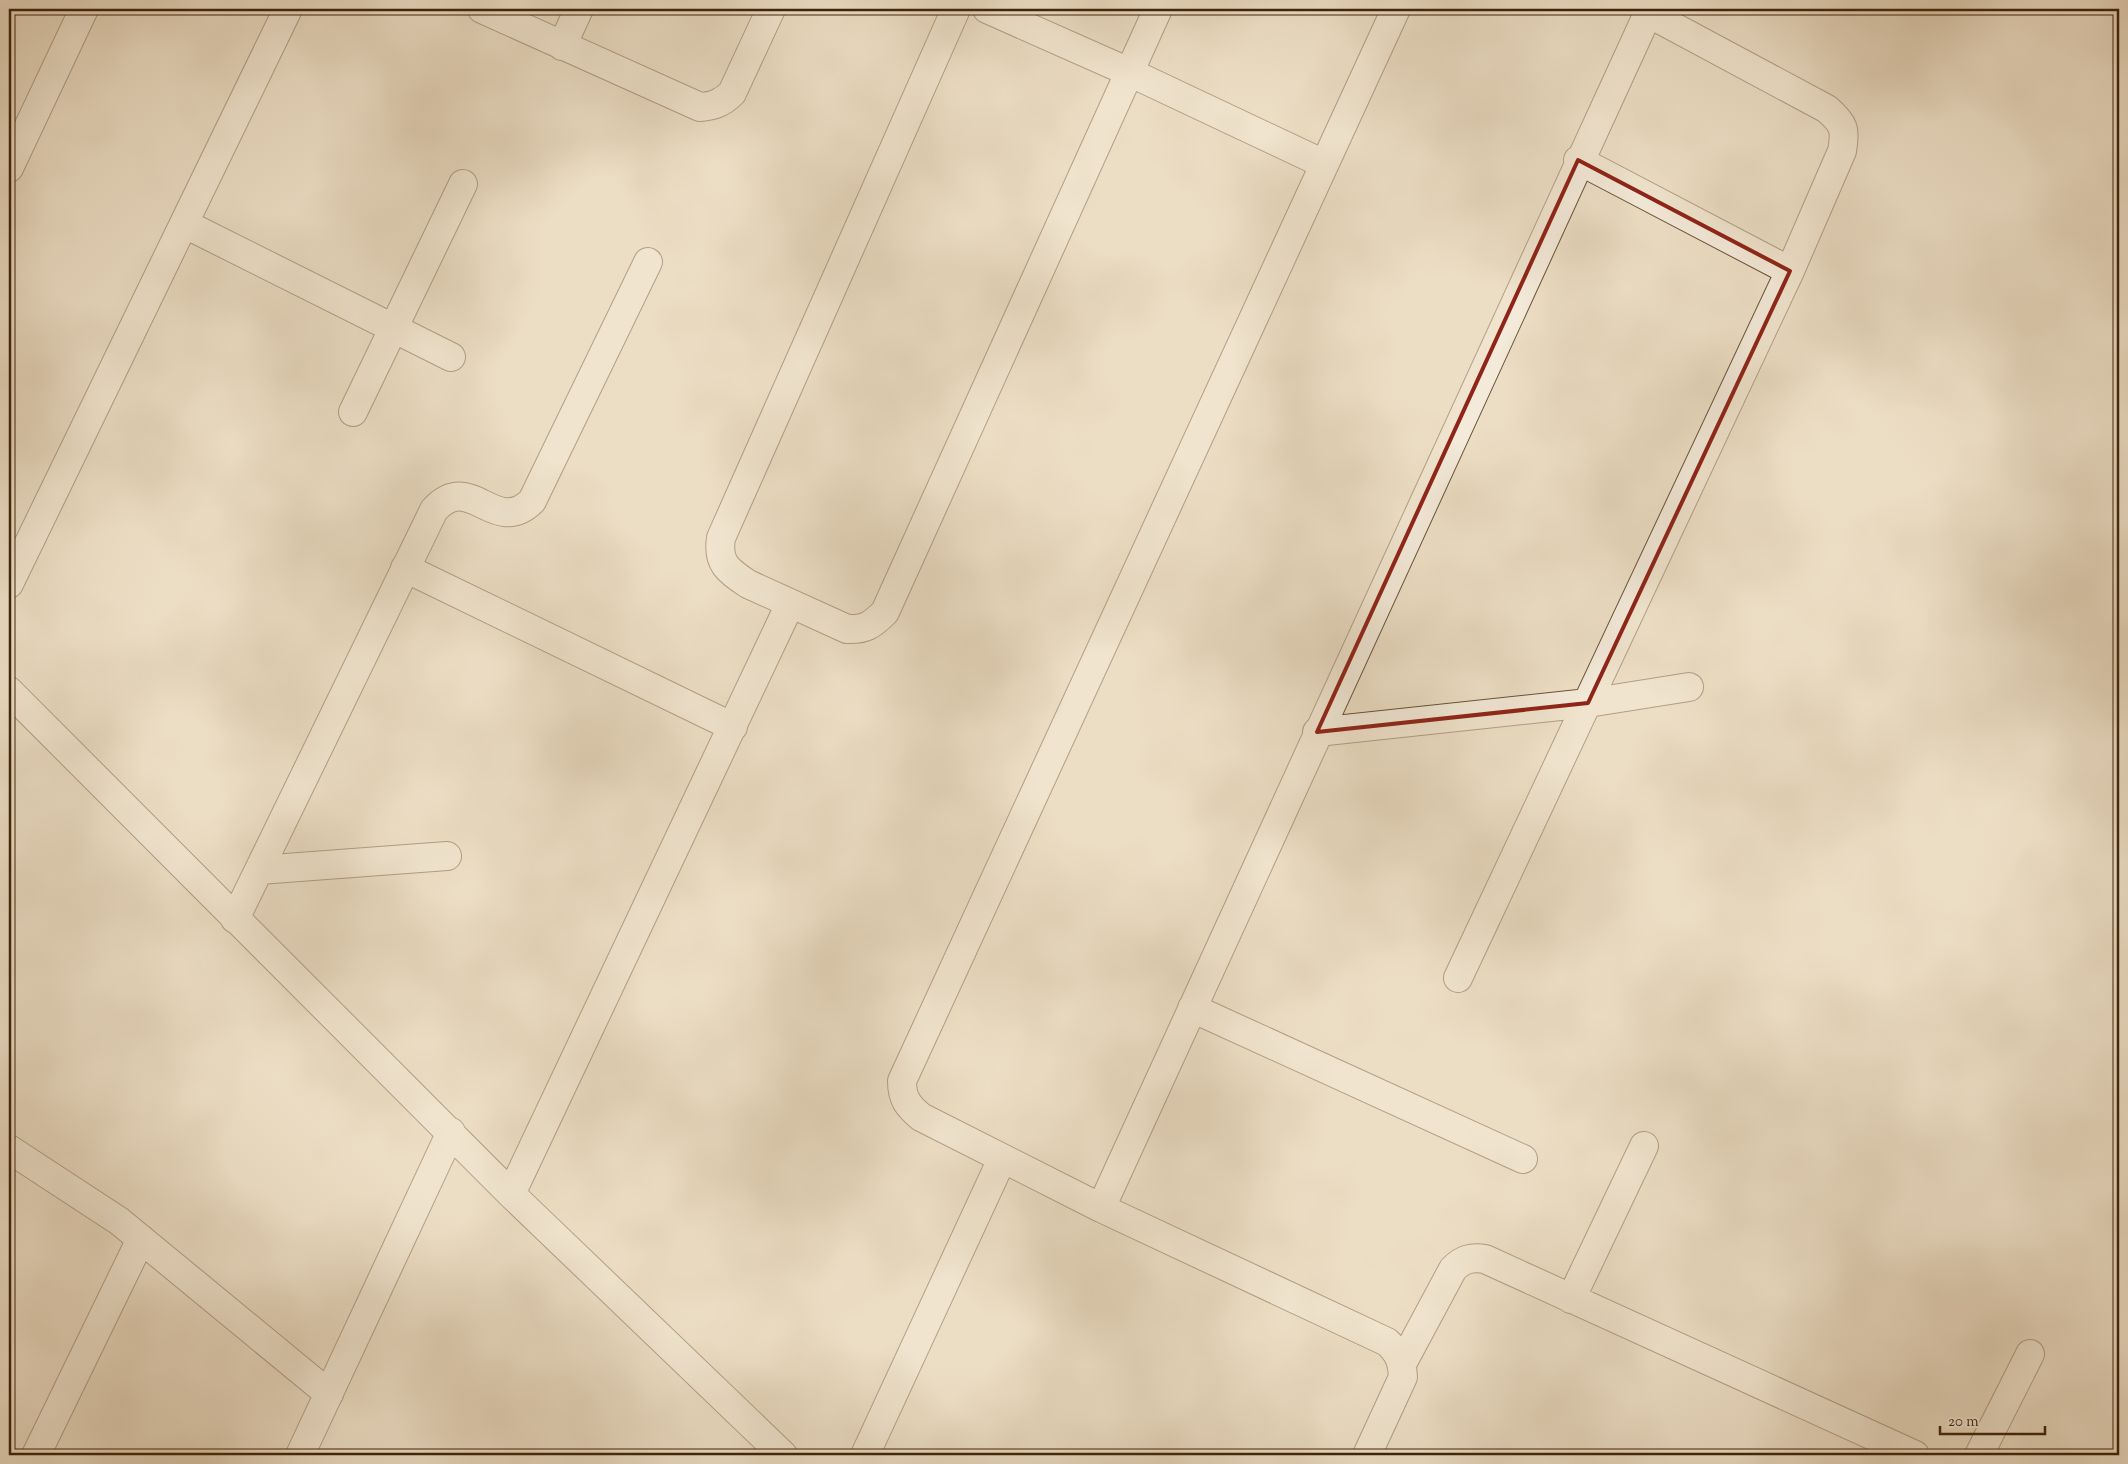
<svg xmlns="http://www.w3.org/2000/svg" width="2128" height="1464" font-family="'Sorts Mill Goudy',serif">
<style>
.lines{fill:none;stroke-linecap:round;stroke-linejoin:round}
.street-casing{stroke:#6a5239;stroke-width:30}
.street{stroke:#f3ead9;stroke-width:28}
.marked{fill:none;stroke:#8f2418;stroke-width:4;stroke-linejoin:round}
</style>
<rect width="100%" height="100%" fill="#ecdec5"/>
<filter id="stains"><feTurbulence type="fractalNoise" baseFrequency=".004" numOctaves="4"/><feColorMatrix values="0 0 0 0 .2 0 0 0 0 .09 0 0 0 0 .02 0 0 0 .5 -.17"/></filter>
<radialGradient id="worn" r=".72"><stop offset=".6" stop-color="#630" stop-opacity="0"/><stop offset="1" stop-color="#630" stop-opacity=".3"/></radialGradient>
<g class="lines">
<g class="street-casing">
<path id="street" d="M482,9L700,107C713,106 722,103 732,93L771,9
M956,9L721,538C717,563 728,571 748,584L847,629C865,630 872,625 885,612L1158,9
M987,9L1129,72L1324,164
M1648,13L1827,109C1844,124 1846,129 1842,151L1790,271
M562,46L579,9
M9,168L84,9
M185,224L451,357
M353,412L463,184
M405,568L733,727
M9,584L288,9
M9,691L511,1194L783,1455
M1317,732L1588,703L1689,687
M259,870L447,856
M235,919L434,510C471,469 494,538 532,501L648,262
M1458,978L1790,271L1578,160
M1192,1008L1523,1159
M9,1149L119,1221L329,1394
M511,1194L790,604
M1101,1208L1650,9
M1571,1299L1644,1146
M1402,1364L1453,1269C1463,1259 1471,1257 1485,1259L1915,1455
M36,1455L141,1239
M300,1455L451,1132
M865,1455L1002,1159
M1367,1455L1403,1377C1402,1361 1399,1353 1387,1342L1101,1208L921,1117C908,1106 902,1099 902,1081L1396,9
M1979,1455L2030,1354"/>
</g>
<use href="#street" class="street"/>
</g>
<path d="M0 0H2128V1464H0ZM1578,160L1790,271L1588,703L1317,732Z" fill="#ecdec5" fill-opacity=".55" fill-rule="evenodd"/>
<path class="marked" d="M1578,160L1790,271L1588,703L1317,732Z"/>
<rect width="2128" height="1464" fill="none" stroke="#ecdec5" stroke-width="30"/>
<rect x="10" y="10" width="2108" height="1444" fill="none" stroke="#3e240a" stroke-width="2.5"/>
<rect x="15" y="15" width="2098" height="1434" fill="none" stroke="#3e240a"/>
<path d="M1940 1426v8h105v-8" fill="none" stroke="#3e240a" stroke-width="2.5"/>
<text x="1948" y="1426" font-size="15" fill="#3e240a" stroke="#f3ead9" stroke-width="4" paint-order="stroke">20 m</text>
<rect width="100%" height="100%" filter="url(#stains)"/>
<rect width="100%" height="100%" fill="url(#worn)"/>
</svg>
